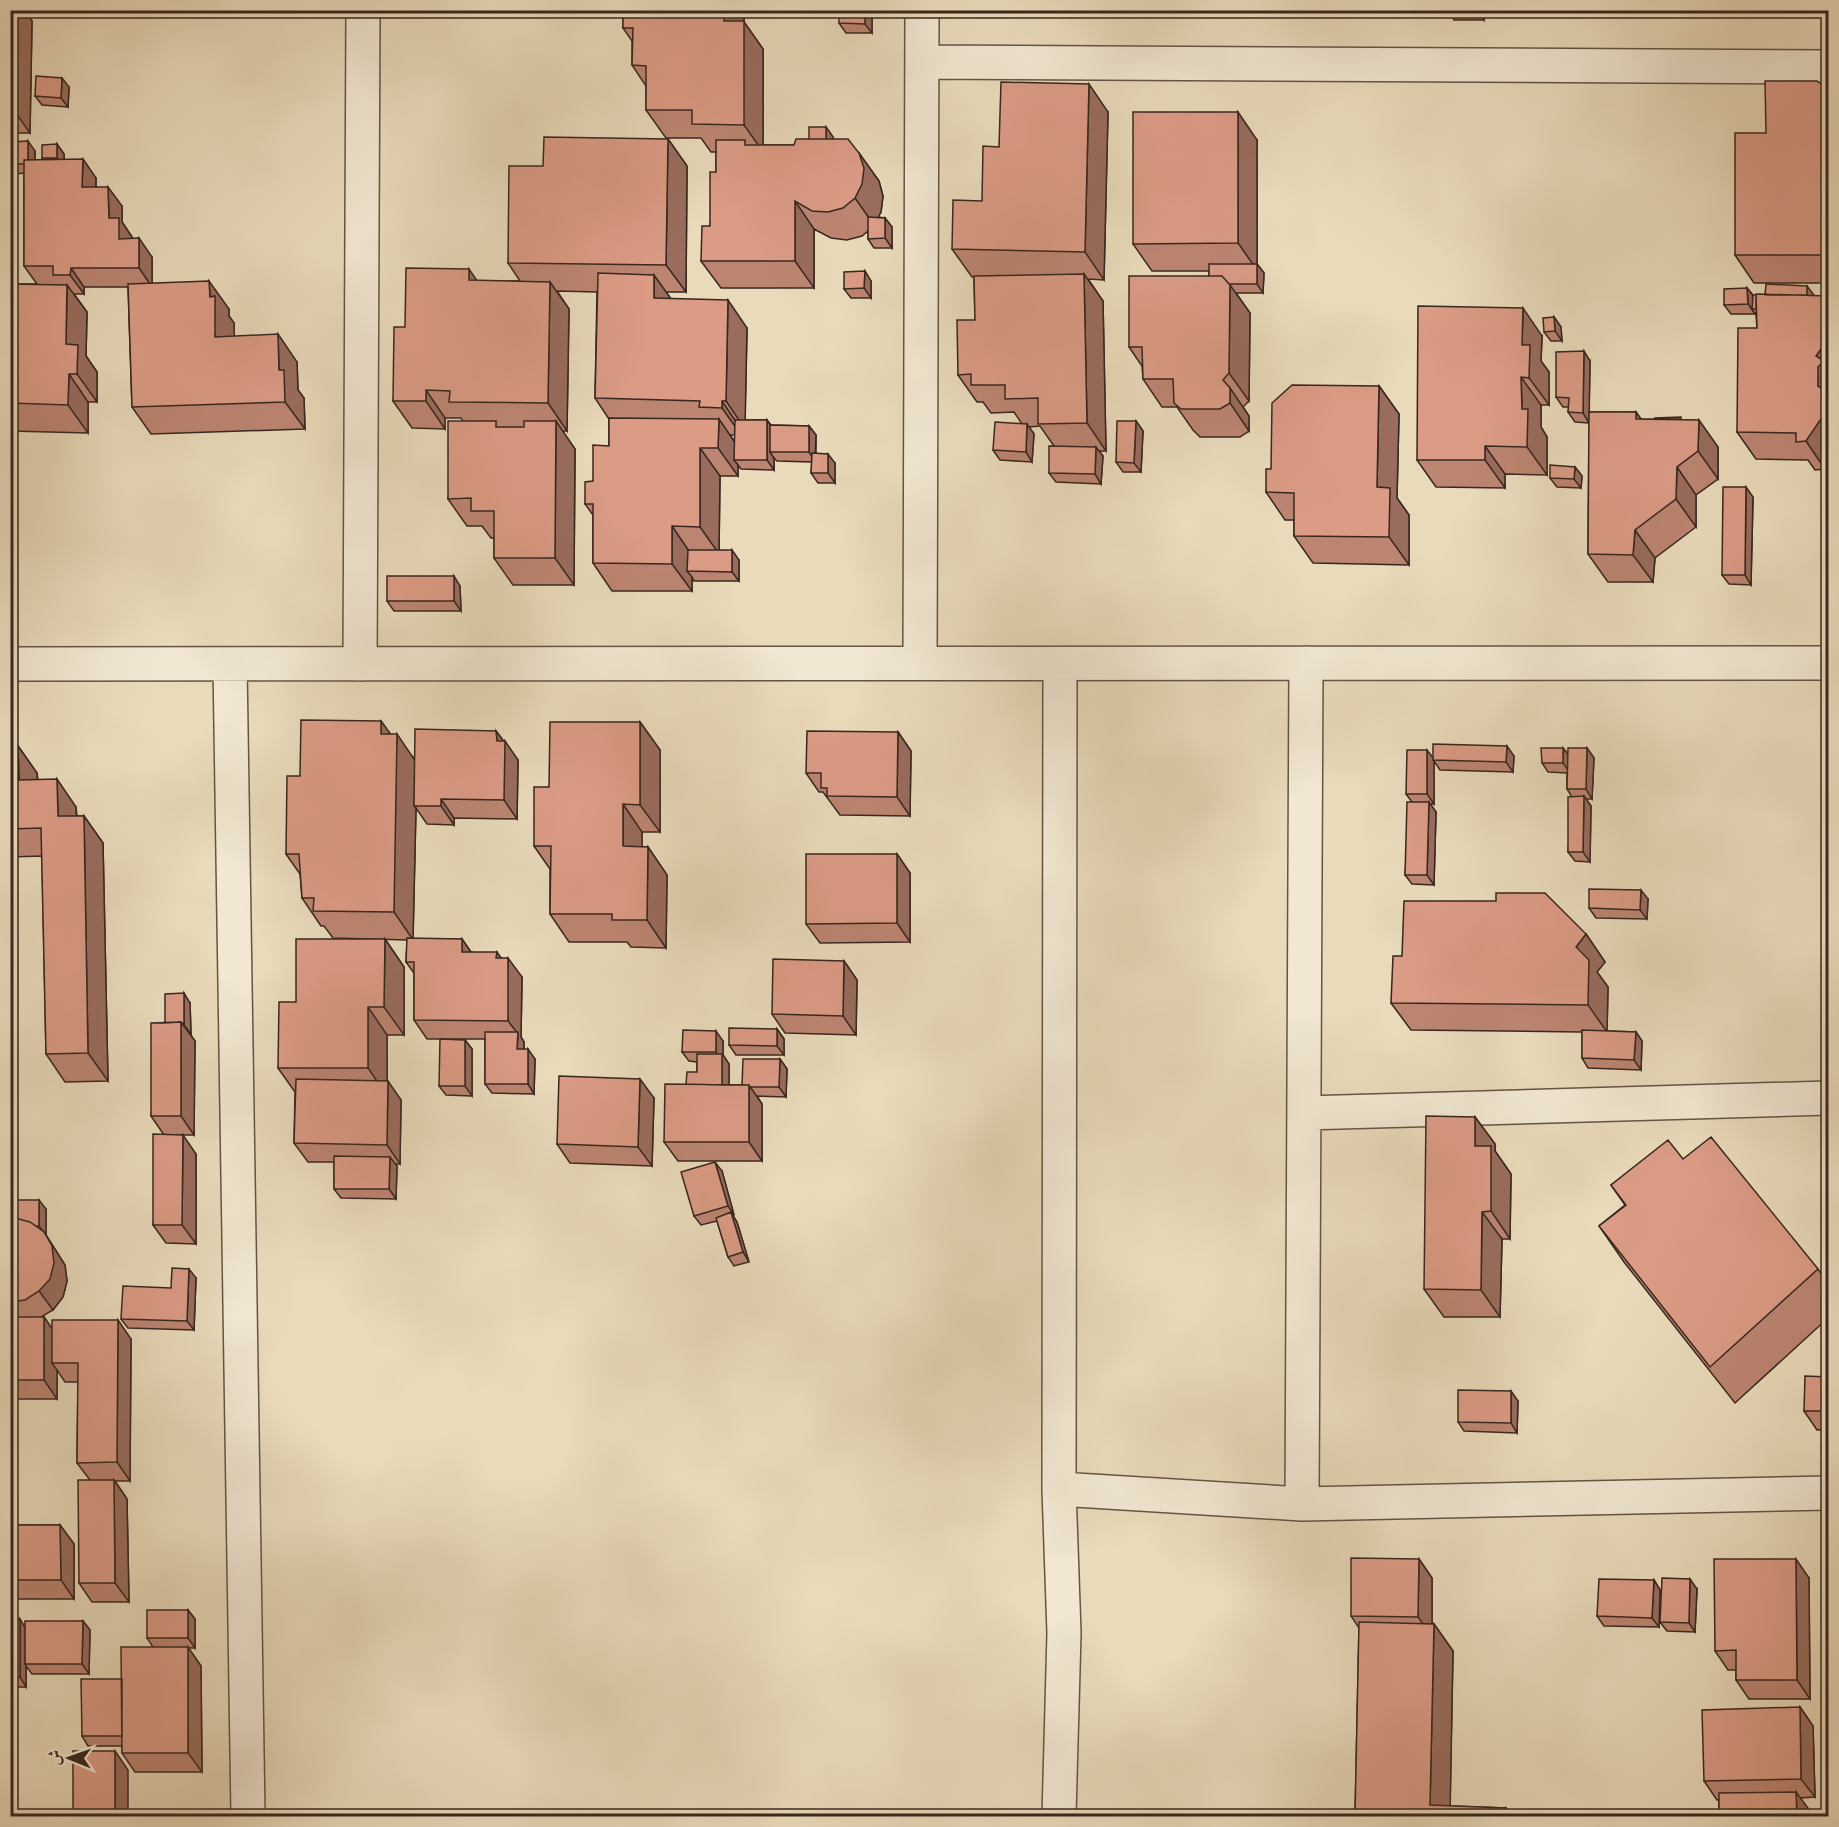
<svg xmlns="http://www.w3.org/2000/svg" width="1839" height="1827" font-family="Alegreya,Amiri,serif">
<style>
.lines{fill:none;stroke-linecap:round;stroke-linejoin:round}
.street-casing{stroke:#645446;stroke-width:36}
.street{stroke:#f1e7d2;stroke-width:33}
.wall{fill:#bc8572;stroke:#38271f;stroke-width:1.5;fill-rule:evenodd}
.shaded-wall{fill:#996c5d;stroke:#38271f;stroke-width:1.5}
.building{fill:#db9b85;stroke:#38271f;stroke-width:1.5}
</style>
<rect width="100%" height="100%" fill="#e9daba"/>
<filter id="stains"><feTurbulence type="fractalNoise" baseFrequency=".00333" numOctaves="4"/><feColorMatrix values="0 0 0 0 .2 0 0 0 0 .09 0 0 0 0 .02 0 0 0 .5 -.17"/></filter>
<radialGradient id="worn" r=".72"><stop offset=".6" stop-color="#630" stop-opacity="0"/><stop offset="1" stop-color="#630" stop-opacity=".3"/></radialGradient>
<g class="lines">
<g class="street-casing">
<path id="street" d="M922,62L1828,67
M920,663L922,10
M10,664L1828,663
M230,664L248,1816
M360,664L363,10
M1304,1113L1828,1098
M1059,1489L1302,1504L1828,1493
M1302,1504L1306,663
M1059,1816L1064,1633L1059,1489L1060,664"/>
</g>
<use href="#street" class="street"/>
</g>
<path class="wall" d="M10,10L32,21L30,133H10Z
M193,10H277V12Z
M294,10H318V13Z
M402,10H464V16L406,15Z
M623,10H738L744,19V22L763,49V145H794L809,139L826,127L833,137V139L859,153L879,181L883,196L881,212L878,217L885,218L892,227V248H874L868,239V231L862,236L847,240L831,238L814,229V288H721L701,261L710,226L716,172V152H711L701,138H666L646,110V86L632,65V41L623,28Z
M1065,10H1116V16H1069Z
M1289,10H1391V16L1292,15Z
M1448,10H1484V20H1454Z
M872,11V33H846L839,23Z
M69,87L68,107L42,105L35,96Z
M1828,88V283H1754L1735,255L1766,133Z
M1108,112L1104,280L1088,279L1103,301L1106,451H1099L1103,456L1101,484L1056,482L1049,473L1054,446L1040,426L1029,427L1034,434L1032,462L1000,460L993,450L1022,424L1014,412L991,413L983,402H977L958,375L975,320L974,277H972L952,249L982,201L999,147Z
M668,139L687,166L686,292H666L671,299L747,328L745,420H767L771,425L809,426L816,435V453L835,463V483H818L811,473L812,462L777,461L774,458V470L741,469L738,465V476H720L719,550L739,560V581H694L692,577V591H612L593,563V515L585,504L593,481L609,446V419L595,398L597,292L557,291L569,309L567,431H562L575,449L574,585H513L494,558V538H491L482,526H467L448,499L463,421L461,418H445V429L412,428L393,401L405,327L477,281H520L508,263L543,166ZM730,435H735V442Z
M1257,140V264L1264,273L1263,293H1236L1250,313L1249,401L1243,407L1249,416V431L1240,437H1200L1193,430L1177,407H1162L1143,379L1142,366L1129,347L1209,276V271H1152L1133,244Z
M10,142L35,151V160H43L42,158L57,144L64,154V159L96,178V187L122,206V222L132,237V238L152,257V283L229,309V316L234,323V336L297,362L298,390L304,398L305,429L151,434L132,407L128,287H84V294H74L87,312L86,356L97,372V402H88V433L10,431V284H37L24,266V173L15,174L10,168Z
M871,281V298H851L844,289Z
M1747,288L1753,295L1825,469L1815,470L1808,460L1756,459L1737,432L1757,328L1756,315L1755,312V314H1731L1724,305Z
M1554,317L1561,327L1562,341H1551L1544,332Z
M1542,336L1541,361L1549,372V405H1541V427L1547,437V475L1505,474V488L1436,487L1417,460Z
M1590,361L1589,412H1636L1641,419L1683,420L1718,447V479L1696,495V527L1655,558L1653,582H1608L1588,554L1589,423L1575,422L1568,412L1569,407H1563L1556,397Z
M1379,386L1399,414L1397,498L1409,515V565L1313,563L1294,536V520H1285L1266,492L1271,469Z
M1136,421L1143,431L1141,472H1123L1116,462Z
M1575,467L1582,476L1581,488L1557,487L1550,478Z
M1753,497L1751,585L1729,584L1722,575Z
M460,586L461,611H394L387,601Z
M381,721L390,734L415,759L496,731L518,760L517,819L454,818V825L427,824L416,808L413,939H462L471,952L501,958L522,977L521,1037L524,1042V1049L535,1059L534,1094L492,1093L485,1084V1039H427L414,1020V973L406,962L407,940L333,938L324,926H321L302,898L300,874L286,854L300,776Z
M640,722L660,750V832H642V847H648L667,875L666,948L631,947L627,942H569L550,914V869L534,846L549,787Z
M898,732L911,751L910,816L840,815L823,792H819L806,773Z
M10,746H18L37,773L38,780L76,807L77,816H84L103,843L108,1081L65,1082L46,1054L42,856L10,857Z
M1563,748L1568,754L1587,748L1594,758L1592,799H1586L1591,806L1590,862L1575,861L1568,852L1572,797L1567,789V773L1548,772L1542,763Z
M1514,756L1513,772L1440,770L1434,761V804H1430L1436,812L1434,885L1412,884L1405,875L1412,802L1406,794L1433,759Z
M897,854L910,873V942L820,943L806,924Z
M1648,899L1647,919L1596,918L1589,908Z
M1586,934L1605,962L1597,972L1608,987L1607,1031L1636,1032L1642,1041L1641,1070L1588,1068L1582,1058V1032L1411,1030L1391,1003L1402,956Z
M385,939L404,967V1035H387V1081L401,1100L400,1164H395L397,1166L396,1199L341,1198L334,1189V1162H308L294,1143L295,1092L278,1068L296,1002Z
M844,961L857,980L856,1035L785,1033L772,1014Z
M190,1003L191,1034H190L195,1041L194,1135H177L196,1154V1244L166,1243L153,1225L164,1135L151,1116L165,1023Z
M777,1029L784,1039V1055H736L729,1045Z
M465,1040L472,1049V1096L446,1095L439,1086Z
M723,1041V1055L729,1064V1085H742L780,1059L787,1069L786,1097L757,1096L762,1104V1161H678L664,1142L687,1085L697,1072V1062L689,1061L682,1052Z
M654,1098L652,1166L570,1163L557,1144Z
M1475,1117L1495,1144V1151L1511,1174L1510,1239H1502L1500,1317H1444L1424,1289Z
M1683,1159L1818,1269L1828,1284V1318L1735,1403L1624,1262L1599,1226L1625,1205L1611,1185Z
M722,1171L734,1215L733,1216L737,1222L749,1262L734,1266L728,1257L717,1221L701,1225L694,1216Z
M10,1200L46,1209V1235L65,1265L67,1281L63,1297L53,1310L41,1317H44L52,1329L131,1339L130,1481H115L127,1499L129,1602H92L79,1583L90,1480L77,1463L78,1382H65L57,1370V1399H10Z
M196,1278L194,1330L128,1328L121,1319L171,1288Z
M1828,1377V1430H1817L1804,1411Z
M1518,1401L1517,1433L1464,1431L1458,1422Z
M10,1525H60L74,1544V1599H10Z
M1419,1559L1432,1578V1624H1434L1453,1651L1450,1806L1506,1808L1512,1816H1355L1359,1628L1351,1616Z
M1809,1578L1810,1699H1749L1736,1680V1670H1728L1715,1651Z
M1654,1580L1660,1590L1659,1627L1604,1626L1597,1616Z
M1697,1589L1695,1632L1667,1631L1660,1622Z
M188,1610L195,1619V1648H188L201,1666L202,1772H135L122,1753V1746H88L82,1736L122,1679L153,1647L147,1638Z
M10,1619L25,1627L83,1621L90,1630L89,1674H32L26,1666V1687H10Z
M1800,1707L1813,1726L1815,1797L1800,1798L1810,1811V1816H1719V1800H1717L1704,1781Z"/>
<path class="shaded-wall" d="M13,10H25L32,21L30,133L11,106Z
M724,10H738L744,19V22L763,49V152L744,125L724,21Z
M865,10L872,11V33L865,24Z
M1112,10H1116V16Z
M1478,10H1484V20Z
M62,78L69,87L68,107L61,98Z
M1089,84L1108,112L1104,280L1085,252Z
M1238,112L1257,140V264L1264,273L1263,293L1257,284V270L1238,243Z
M826,127L833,137V153L826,144Z
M668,139L687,166L686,292L666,265Z
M28,141L35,151L34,173L28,164Z
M57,144L64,154V168L57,158Z
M859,153L879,181L883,196L881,212L874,225L855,198Z
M83,159L96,178L95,206L82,187Z
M108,187L122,206V222L132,237V257L119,239L109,218Z
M795,201L814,229V288L795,261Z
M885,218L892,227V248L885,238Z
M139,238L152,257V287L139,268Z
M71,268L84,287V294L70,275Z
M469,269L488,297L469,280Z
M865,271L871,281V298L864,288Z
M1084,274L1103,301L1106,451L1087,423Z
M654,275L674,303L654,298Z
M209,281L229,309V316L234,323L235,365L215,337L210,297Z
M550,282L569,309L567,431L548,403Z
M67,285L87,312L86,356L97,372V402L77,374L66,344Z
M1230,285L1250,313L1249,401L1229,373Z
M1807,286L1814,295L1806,311Z
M1747,288L1754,297L1752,309L1755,314L1748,304Z
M728,300L747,328L745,429L726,401Z
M1523,308L1542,336L1541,361L1549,372V405L1529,378L1522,345Z
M1554,317L1561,327L1562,341L1555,331Z
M278,334L297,362L298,390L304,398L305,429L285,402L279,370Z
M1828,339V464L1825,469L1806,441L1818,386L1816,356Z
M1584,351L1590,361L1589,423L1583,413Z
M69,374L88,402V433L68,405Z
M1521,377L1541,405V427L1547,437V475L1527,447L1522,409Z
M1379,386L1399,414L1397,498L1409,515V565L1389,537L1377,487Z
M1230,388L1249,416V431L1230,403Z
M426,390L445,418V429L426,401Z
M722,401L741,429V435L722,408Z
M1636,412L1655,439L1636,419Z
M719,419L738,447L734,460L738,465V476L718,448Z
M767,420L774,430L770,452L774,458V470L767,460Z
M1699,420L1718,447V479L1698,451Z
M556,421L575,449L574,585L555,558Z
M1136,421L1143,431L1141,472L1134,463Z
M1027,424L1034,434L1032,462L1026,452Z
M809,426L816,435L815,462L809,452Z
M1485,446L1505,474V488L1485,460Z
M1096,447L1103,456L1101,484L1095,474Z
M700,448L720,476L719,554L700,527Z
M828,454L835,463V483L828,473Z
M1575,467L1582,476L1581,488L1574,479Z
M1677,467L1696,495V527L1676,499Z
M1746,487L1753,497L1751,585L1745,575Z
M672,526L691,554L687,571L692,577V591L672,564Z
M1635,530L1655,558L1653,582L1633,555Z
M732,550L739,560V581L732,572Z
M454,576L460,586L461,611L454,601Z
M381,721L397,743V734L416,762L414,806L416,808L413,940L394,912L381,734Z
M640,722L660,750V832L640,805Z
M496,731L505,743V741L518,760L517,819L504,800Z
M898,732L911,751L910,816L897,797Z
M18,746L37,773L38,808L19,780Z
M1507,746L1514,756L1513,772L1506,762Z
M1563,748L1570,757V773L1563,763Z
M1587,748L1594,758L1592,799L1586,789Z
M1427,750L1434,759V804L1427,794Z
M57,779L76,807L77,844L58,816Z
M1584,796L1591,806L1590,862L1583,852Z
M441,799L454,818V825L441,806Z
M1429,802L1436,812L1434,885L1427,875Z
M623,804L642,832V874L623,846Z
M84,816L103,843L108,1081L88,1053Z
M648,847L667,875L666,948L647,920Z
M897,854L910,873V942L897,923Z
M1641,890L1648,899L1647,919L1640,910Z
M1586,934L1605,962L1597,972L1608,987L1607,1032L1588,1005L1576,947Z
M385,939L404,967V1035L384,1007Z
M462,939L475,958L462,952Z
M497,952L508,968V958L522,977L521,1037L524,1042V1059L517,1049L518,1034L508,1021L496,958Z
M844,961L857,980L856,1035L843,1016Z
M184,993L190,1003L191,1034L184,1025Z
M368,1007L387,1035V1096L368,1068Z
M181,1022L195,1041L194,1135L181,1116Z
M777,1029L784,1039V1055L777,1046Z
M716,1031L723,1041V1055L729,1064V1094L722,1085V1061L716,1052Z
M1636,1032L1642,1041L1641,1070L1634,1060Z
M465,1040L472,1049V1096L465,1086Z
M528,1049L535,1059L534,1094L528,1084Z
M780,1059L787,1069L786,1097L779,1087Z
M640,1079L654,1098L652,1166L638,1147Z
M388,1081L401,1100L400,1164L387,1145Z
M749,1085L762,1104V1161L749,1142Z
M1475,1117L1495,1144V1151L1511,1174L1510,1239L1491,1211L1475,1146Z
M183,1135L196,1154V1244L182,1225Z
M390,1157L397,1166L396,1199L389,1189Z
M715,1162L722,1171L734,1215L728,1206Z
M39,1200L46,1209V1235L39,1226Z
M731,1212L737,1222L749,1262L743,1252Z
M1482,1212L1502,1239L1500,1317L1481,1290Z
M44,1232L65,1265L67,1281L63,1297L53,1310L39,1291Z
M189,1269L196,1278L194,1330L187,1321Z
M44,1317L57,1336L52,1363L57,1370V1399L44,1380Z
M118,1320L131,1339L130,1481L117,1462Z
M1511,1391L1518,1401L1517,1433L1511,1423Z
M114,1480L127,1499L129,1602L115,1583Z
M60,1525L74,1544V1599L61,1580Z
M1419,1559L1432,1578V1636L1418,1617Z
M1796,1559L1809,1578L1810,1699L1797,1680Z
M1690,1579L1697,1589L1695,1632L1689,1623Z
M1654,1580L1660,1590L1659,1627L1652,1618Z
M188,1610L195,1619V1648L188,1638Z
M20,1619L26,1629L25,1664L26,1666V1687L20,1677Z
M83,1621L90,1630L89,1674L82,1664Z
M1434,1624L1453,1651L1450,1816L1430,1805Z
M188,1647L201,1666L202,1772L188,1753Z
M1800,1707L1813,1726L1815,1797L1801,1779Z
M115,1751L128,1770V1816H115Z
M1796,1792L1810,1811V1816H1797Z
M1506,1808L1512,1816H1506Z"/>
<path class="building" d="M10,10H13L11,106H10Z
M623,10H724V21H744V125L692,124V110H646V66L632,65L633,28H623Z
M839,10H865V24L839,23Z
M36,76L62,78L61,98L35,96Z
M1765,81H1817L1828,88V255H1735V133H1766Z
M1001,82L1089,84L1085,252L952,249L953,200L982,201L983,146L999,147Z
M1133,112H1238V243L1133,244Z
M809,127H826V139H809Z
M544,137L668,139L666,265L508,263L509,166H543Z
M796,139H848L859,153L864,168L862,184L855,198L843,208L828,212L812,211L795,201V261H701L702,226H710V172H716V140H745V145H794Z
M28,141V160H24V164H10V142Z
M57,144V158H42V145Z
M83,159L82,187H108L109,218H119V239L139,238V268H71L70,275H53V266H24V160Z
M868,217L885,218V238L868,239Z
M1209,264H1257V284H1229L1222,276H1209Z
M406,268L469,269V280L550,282L548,403L449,402L450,391L426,390V401H393L394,327H405Z
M865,271L864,288L844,289V272Z
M598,273L654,275V298L728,300L726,401H722V408L699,407L700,401L595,398Z
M1084,274L1087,423L1038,424V398L1005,399V385H971V374L958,375L957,320H975L974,276Z
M1129,276H1222L1230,285L1229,373L1223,380L1230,388V403L1220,409H1181L1174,403L1173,379H1143L1142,347H1129Z
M209,281L210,297L215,296V337L278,334L279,370H284L285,402L132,407L128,284Z
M10,284L67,285L66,344L78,345L77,374H69L68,405L10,403Z
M1766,284L1807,286V295H1765Z
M1747,288L1748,304L1724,305V289Z
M1756,294L1828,296V339L1816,356L1824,361L1818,367V386L1824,390L1823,416L1806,441L1796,442V433L1737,432L1738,328H1757Z
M1753,295H1756V309H1752Z
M1418,306L1523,308L1522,345H1530L1529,378L1521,377L1522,409H1528L1527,447L1485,446V460H1417Z
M1554,317L1555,331L1544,332L1543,318Z
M1584,351L1583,413L1568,412L1569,398L1556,397V352Z
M1292,385L1379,386L1377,487L1390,488L1389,537L1294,536V493L1266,492V469H1271L1272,403Z
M1589,412H1636V419L1699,420L1698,451L1677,467L1676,499L1635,530L1633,555L1588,554Z
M1681,417V419H1655V418Z
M609,418L719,419L718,448H700V527L672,526V564L593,563V504H585V482L593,481V445L609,446Z
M735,420H767V460H734Z
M448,421H496V427H524V421H556L555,558H494V511H471V498L448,499Z
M1117,421H1136L1134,463L1116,462Z
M995,422L1027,424L1026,452L993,450Z
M770,425L809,426V452H770Z
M1049,446L1096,447L1095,474L1049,473Z
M812,453L828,454V473H811Z
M1550,465L1575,467L1574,479L1550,478Z
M1723,487H1746L1745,575H1722Z
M688,550H732V572L687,571Z
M387,576H454V601H387Z
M301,720L381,721V734H397L394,912L313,911L314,898H302L299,854H286L287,776H300Z
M550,722H640V805L623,804V846L648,847L647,920H612V914H550L551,846H534V787H549Z
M415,729L496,731L497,741H505L504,800L441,799V806H414Z
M807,731L898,732L897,797L827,796V788H821V773H806Z
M1433,744L1507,746L1506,762L1433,760Z
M10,746H18L19,780L57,779L58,816H84L88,1053L46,1054L41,828L10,829Z
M1541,748H1563V763H1542Z
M1568,748H1587L1586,789H1567Z
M1407,750H1427V794H1406Z
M1584,796L1583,852H1568V797Z
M1407,802H1429L1427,875H1405Z
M806,854H897V923L806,924Z
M1589,889L1641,890L1640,910L1589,908Z
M1496,893H1545L1586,934L1576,947L1589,960L1588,1005L1391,1003L1393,956H1402L1404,901H1496Z
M407,938L462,939V952H497L496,958H508V1021L414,1020V962H406Z
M296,939H385L384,1007H368V1068H278L279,1002H296Z
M773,959L844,961L843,1016L772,1014Z
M184,993V1025L181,1022L165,1023V994Z
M181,1022V1116H151V1023Z
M729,1028L777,1029V1046L729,1045Z
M683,1030L716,1031V1052H682Z
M1582,1030L1636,1032L1634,1060L1582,1058Z
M485,1032H518L517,1049H528V1084H485Z
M440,1039L465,1040V1086H439Z
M697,1054H722V1085L686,1084L687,1072H697Z
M743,1059H780L779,1087H750L749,1085H742Z
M559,1076L640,1079L638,1147L557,1144Z
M296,1079L388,1081L387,1145L294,1143Z
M665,1084L749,1085V1142H664Z
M1426,1116L1475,1117V1146H1491V1211L1482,1212L1481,1290L1424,1289Z
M153,1134L183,1135L182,1225H153Z
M1711,1137L1818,1269L1710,1367L1599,1226L1626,1205L1611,1185L1668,1140L1683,1159Z
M334,1156L390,1157L389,1189H334Z
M715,1162L728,1206L694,1216L681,1172Z
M10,1200H39V1226H36L30,1222L15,1218H10Z
M731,1212L743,1252L728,1257L716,1218Z
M10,1218H15L30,1222L44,1232L52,1246L54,1263L50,1279L39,1291L25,1300L10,1302Z
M172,1268L189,1269L187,1321L121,1319L123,1286L171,1288Z
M10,1317H44V1380H10Z
M52,1320H118L117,1462L77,1463L78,1363H52Z
M1805,1376L1828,1377V1411H1804Z
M1458,1390L1511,1391V1423L1458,1422Z
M78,1480H114L115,1583H79Z
M10,1525H60L61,1580H10Z
M1351,1558L1419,1559L1418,1617L1351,1616Z
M1714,1559H1796L1797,1680H1736V1650L1715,1651Z
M1662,1578L1690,1579L1689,1623L1660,1622Z
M1599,1579L1654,1580L1652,1618L1597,1616Z
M147,1610H188V1638H147Z
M10,1619H20V1677H10Z
M25,1621H83L82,1664H25Z
M1359,1622L1434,1624L1430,1805L1506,1808V1816H1355Z
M121,1647H188V1753H122Z
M81,1679H122V1736H82Z
M1800,1707L1801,1779L1704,1781L1702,1710Z
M73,1751H115V1816H21V1812H73Z
M1796,1792L1797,1816H1719V1793Z"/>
<rect width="1839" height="1827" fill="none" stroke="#e9daba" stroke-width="36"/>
<rect x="12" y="12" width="1815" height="1803" fill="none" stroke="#38271f" stroke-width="3"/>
<rect x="18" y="18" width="1803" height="1791" fill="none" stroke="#38271f" stroke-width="1.5"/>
<g transform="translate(69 1758) rotate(271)" stroke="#f1e7d2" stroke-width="4.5" paint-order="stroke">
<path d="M0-4.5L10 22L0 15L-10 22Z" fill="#38271f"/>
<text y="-9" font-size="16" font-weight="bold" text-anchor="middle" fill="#38271f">ش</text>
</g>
<rect width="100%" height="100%" filter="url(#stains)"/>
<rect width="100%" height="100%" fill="url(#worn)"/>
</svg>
